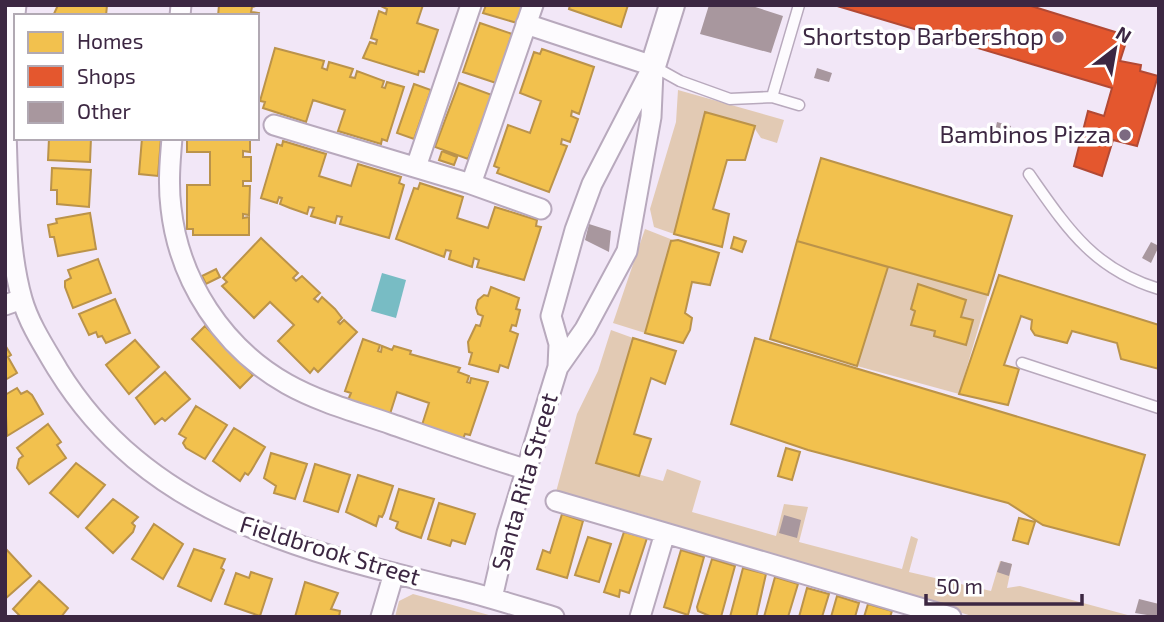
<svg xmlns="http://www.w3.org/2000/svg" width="1164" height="622" font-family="'Exo 2',sans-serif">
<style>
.green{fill:#e2cab4}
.water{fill:#78bcc4}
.homes{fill:#f2c14e;stroke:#bb934a;stroke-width:2}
.shops{fill:#e4572e;stroke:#b24934;stroke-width:2}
.building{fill:#a8979e}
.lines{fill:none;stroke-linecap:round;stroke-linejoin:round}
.service-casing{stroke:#b8a9bd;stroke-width:13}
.minor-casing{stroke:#b8a9bd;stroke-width:23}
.tertiary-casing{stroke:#b8a9bd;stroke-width:28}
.service{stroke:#fdfbfe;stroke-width:10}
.minor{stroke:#fdfbfe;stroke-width:19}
.tertiary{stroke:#fdfbfe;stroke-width:24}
.poi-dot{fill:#7c6a81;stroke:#fff;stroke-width:2.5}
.labels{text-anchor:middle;stroke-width:7;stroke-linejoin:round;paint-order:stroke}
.poi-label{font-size:24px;fill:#3c2742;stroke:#fff;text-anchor:end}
.street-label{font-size:24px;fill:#3c2742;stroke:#fff}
</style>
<rect width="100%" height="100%" fill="#f2e7f7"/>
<path class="green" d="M678,90L784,120L777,143L761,138L755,129L705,112L674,234L654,227L650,209L676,122Z
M645,229L673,240L645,333L613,323Z
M888,267L988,295L959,394L857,366Z
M611,330L633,338L597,463L663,481L667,469L701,481L692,512L776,536L784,504L808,507L799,542L902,569L911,536L918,539L909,572L991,591L1000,561L1012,564L1007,588L1020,586L1135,617H975L640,514L556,492L577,414L598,371Z
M413,594L496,617H395L399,601Z"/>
<path class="water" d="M382,273L406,280L396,318L371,311Z"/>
<path class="homes" d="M58,5H107L106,16H53Z
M219,5H259L252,7L251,12L259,13L257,37V16H218Z
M423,5L417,23L438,30L424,72L419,71L418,75L363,58L370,42L376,44L377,40L371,38L379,11L386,14L387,9L379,5Z
M486,5H522L517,23L483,13Z
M570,5H628L621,27L569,9Z
M480,23L512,34L496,83L463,72Z
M275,48L324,61L322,68L327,70L329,62L353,69L350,77L355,78L357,71L384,81L382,87L385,88L387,82L404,87L387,141L382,139L381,144L338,131L345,110L313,100L306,122L263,108L265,102L260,101Z
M542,49L594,67L579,114L572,111L571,116L578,119L570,142L562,139L561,144L567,146L549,192L497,173L499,168L494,166L508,125L530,133L541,101L520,93L534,52L540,54Z
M459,83L492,95L468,159L435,147Z
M414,84L431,90L414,139L397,133Z
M705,112L755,126L745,160H727L713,209L729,214L722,247L674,234Z
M49,138H91L90,162L48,160Z
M142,138H161L158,176L139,174Z
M187,138H250V152L243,151V157H251V181H243V186H250L249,215L243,214V218L249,217V235H193V229H187V185H210V152H187Z
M283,141L326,154L319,176L351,186L358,164L401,177L399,183L404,185L389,238L340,224L342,217L337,216L335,223L311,216L314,208L309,207L307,214L290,208L280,204L282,198L279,197L277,203L261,198L277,144L282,146Z
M442,151L457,157L454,165L439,160Z
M821,158L1012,216L988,295L797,241Z
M52,168L91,170L89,207L57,204V190H51Z
M420,183L463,197L457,218L488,228L495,207L537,220L536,226L541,227L524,280L477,267L479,260L474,258L472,267L449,259L451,251L446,250L444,257L396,239L414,188L418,189Z
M90,213L96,249L58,256L54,237H50L48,225L57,223L56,219Z
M734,237L746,241L742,252L731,248Z
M261,238L298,273L293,278L296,281L302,276L320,293L314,299L318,302L322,297L335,309L342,318L338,322L340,324L344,320L357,332L318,372L314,368L310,373L278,341L294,325L270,302L254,318L222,286L227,282L223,278Z
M678,240L719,253L710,285L692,282L685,313L692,318L690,330L683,343L645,333L671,241Z
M797,241L888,267L857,366L770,339Z
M98,259L111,293L73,308L65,287V281L71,278L68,270Z
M216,269L220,277L206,284L202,276Z
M999,275L1159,325V369L1121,359L1117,343L1072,331L1067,343L1035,335L1031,329L1032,320L1021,316L1004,365L1019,369L1008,405L959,394Z
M918,284L966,300L961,317L973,320L966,345L934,336L935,331L911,325L915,311L911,309Z
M491,287L519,298L516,309L520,310L516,326L512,325L510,331L518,334L508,368L500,365L498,372L469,364L472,353L469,352L468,342L476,325L480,326L483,316L478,314L476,308L478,300L484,295L488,296Z
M115,299L130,333L106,343L102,336L98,337L96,332L89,335L79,314Z
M205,326L253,375L240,388L192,339Z
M633,338L676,351L665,384L651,378L634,434L651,439L639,476L596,463Z
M755,338L1145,455L1119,545L1043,525L1008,503L808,450L731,424Z
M363,339L380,345L378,351L381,352L382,346L392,350L394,346L411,351L410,354L460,368L458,372L469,376L467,382L470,383L471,378L488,382L470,435L465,434L463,439L422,425L429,403L397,392L390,414L348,400L351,393L345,391Z
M135,340L159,367L129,394L106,365Z
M5,345L11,355L8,357L17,373L5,380Z
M165,372L190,399L165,421L162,418L155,424L136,398Z
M17,388L21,394L27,391L32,395L43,414L7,436L5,395Z
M196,406L227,425L205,459L186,448L183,443L186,438L179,434Z
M48,424L61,442L57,445L66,458L29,484L17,468L19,459L23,456L17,448Z
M234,428L265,447L251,471L248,475L245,473L240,481L213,461Z
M786,448L800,452L792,480L778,476Z
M271,453L307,464L295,499L274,493L276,486L264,478Z
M76,463L105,485L78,517L50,493Z
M315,464L350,475L338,512L304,501Z
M358,475L393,486L384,513L382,517L379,516L376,526L346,512Z
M399,489L434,499L421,538L401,531L396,528L398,522L390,519Z
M113,499L138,517L132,523L135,526L133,532L113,553L86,528Z
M439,503L475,514L465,544L452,540L450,546L428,539Z
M562,514L583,521L567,578L537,569L543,550L550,553Z
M1019,518L1035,522L1028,544L1013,540Z
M154,524L183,544L163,579L132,559Z
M624,532L647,538L629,593L620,590L619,597L604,592Z
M588,537L611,544L599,582L575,575Z
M5,548L31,576L5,599Z
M194,549L225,559L221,568L224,570L211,601L178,586Z
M681,550L704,557L688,615L664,607Z
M712,559L735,566L721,617H712L698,611L697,607Z
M743,568L766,574L757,614L756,617H730Z
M251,572L272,579L260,616L225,604L236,573L249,578Z
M775,577L798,584L788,617H764Z
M39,581L68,608L61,617H21L13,609Z
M305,582L338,593L331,609L340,611L339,617H295Z
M807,588L829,594L822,617H799Z
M837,596L859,603L855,617H831Z
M868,604L892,611L890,617H864Z"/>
<path class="shops" d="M834,5H1028L1128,36L1120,61L1141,65L1140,71L1158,76L1137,146L1113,140L1102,176L1074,166L1088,111L1104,116L1112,88Z"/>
<path class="building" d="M709,5H749L783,16L771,53L700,34Z
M817,68L832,73L829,82L814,78Z
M997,122L1011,126L1009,136L995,132Z
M589,224L611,231L609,252L585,240Z
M1151,242L1159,246L1151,263L1142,258Z
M784,515L801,520L797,538L779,533Z
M1001,561L1012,564L1009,576L997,572Z
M1139,599L1159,604V617L1135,613Z"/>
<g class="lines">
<g class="service-casing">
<path id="service" d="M653,66L680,81L730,99L772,97L799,105
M772,97L799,5
M1029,174C1067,228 1093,269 1159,289
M1022,363L1159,408"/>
</g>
<g class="minor-casing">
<path id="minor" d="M180,16L181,5
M526,24L653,66
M5,103L16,5
M5,105C8,164 6,243 22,299C29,324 45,348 58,370C147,514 299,550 453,588C487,596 520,607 554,617
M274,125L471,184L533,5
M172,138C170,161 168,185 171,208C179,281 223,348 287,384C319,402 356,412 391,424C437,440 482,456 528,470
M416,167L471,5
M471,184L541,209
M5,305L22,299
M559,366L585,329L627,251L651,117L653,71
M556,501L951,617
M492,598L507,533L558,367L559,344L551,316L575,230L592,184L653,66
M381,617L394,573
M640,617L665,533"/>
</g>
<g class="tertiary-casing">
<path id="tertiary" d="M653,66L672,5"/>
</g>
<use href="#service" class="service"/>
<use href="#minor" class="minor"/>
<use href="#tertiary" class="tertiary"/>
</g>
<g class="poi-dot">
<circle cx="1058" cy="37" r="7"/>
<circle cx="1125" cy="135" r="7"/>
</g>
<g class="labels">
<g class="poi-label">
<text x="1044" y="45">Shortstop Barbershop</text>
<text x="1111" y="143">Bambinos Pizza</text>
</g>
<g class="street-label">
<text transform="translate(525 482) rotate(-74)" y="8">Santa Rita Street</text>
<text transform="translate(330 551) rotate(17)" y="8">Fieldbrook Street</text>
</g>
</g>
<rect width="1164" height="622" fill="none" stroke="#3c2742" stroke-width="14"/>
<rect x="14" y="14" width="245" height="126" fill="#ffffff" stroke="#b1a9b3" stroke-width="2"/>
<rect x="28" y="32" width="35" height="21" fill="#f2c14e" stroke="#b1a9b3" stroke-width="2"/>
<text x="77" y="49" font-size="21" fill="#3c2742">Homes</text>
<rect x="28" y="66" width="35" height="21" fill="#e4572e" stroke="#b1a9b3" stroke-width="2"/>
<text x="77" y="84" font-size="21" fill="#3c2742">Shops</text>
<rect x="28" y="102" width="35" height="21" fill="#a8979e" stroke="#b1a9b3" stroke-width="2"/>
<text x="77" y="119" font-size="21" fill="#3c2742">Other</text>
<g transform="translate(1115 49) rotate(31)" stroke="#ffffff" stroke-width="5" paint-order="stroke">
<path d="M0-5L12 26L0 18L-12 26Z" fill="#3c2742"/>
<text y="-10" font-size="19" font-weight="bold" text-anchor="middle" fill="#3c2742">N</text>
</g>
<path d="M926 594v10h156v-10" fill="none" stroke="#3c2742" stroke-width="3.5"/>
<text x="936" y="594" font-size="21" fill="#3c2742" stroke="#ffffff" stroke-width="5" paint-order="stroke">50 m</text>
</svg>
